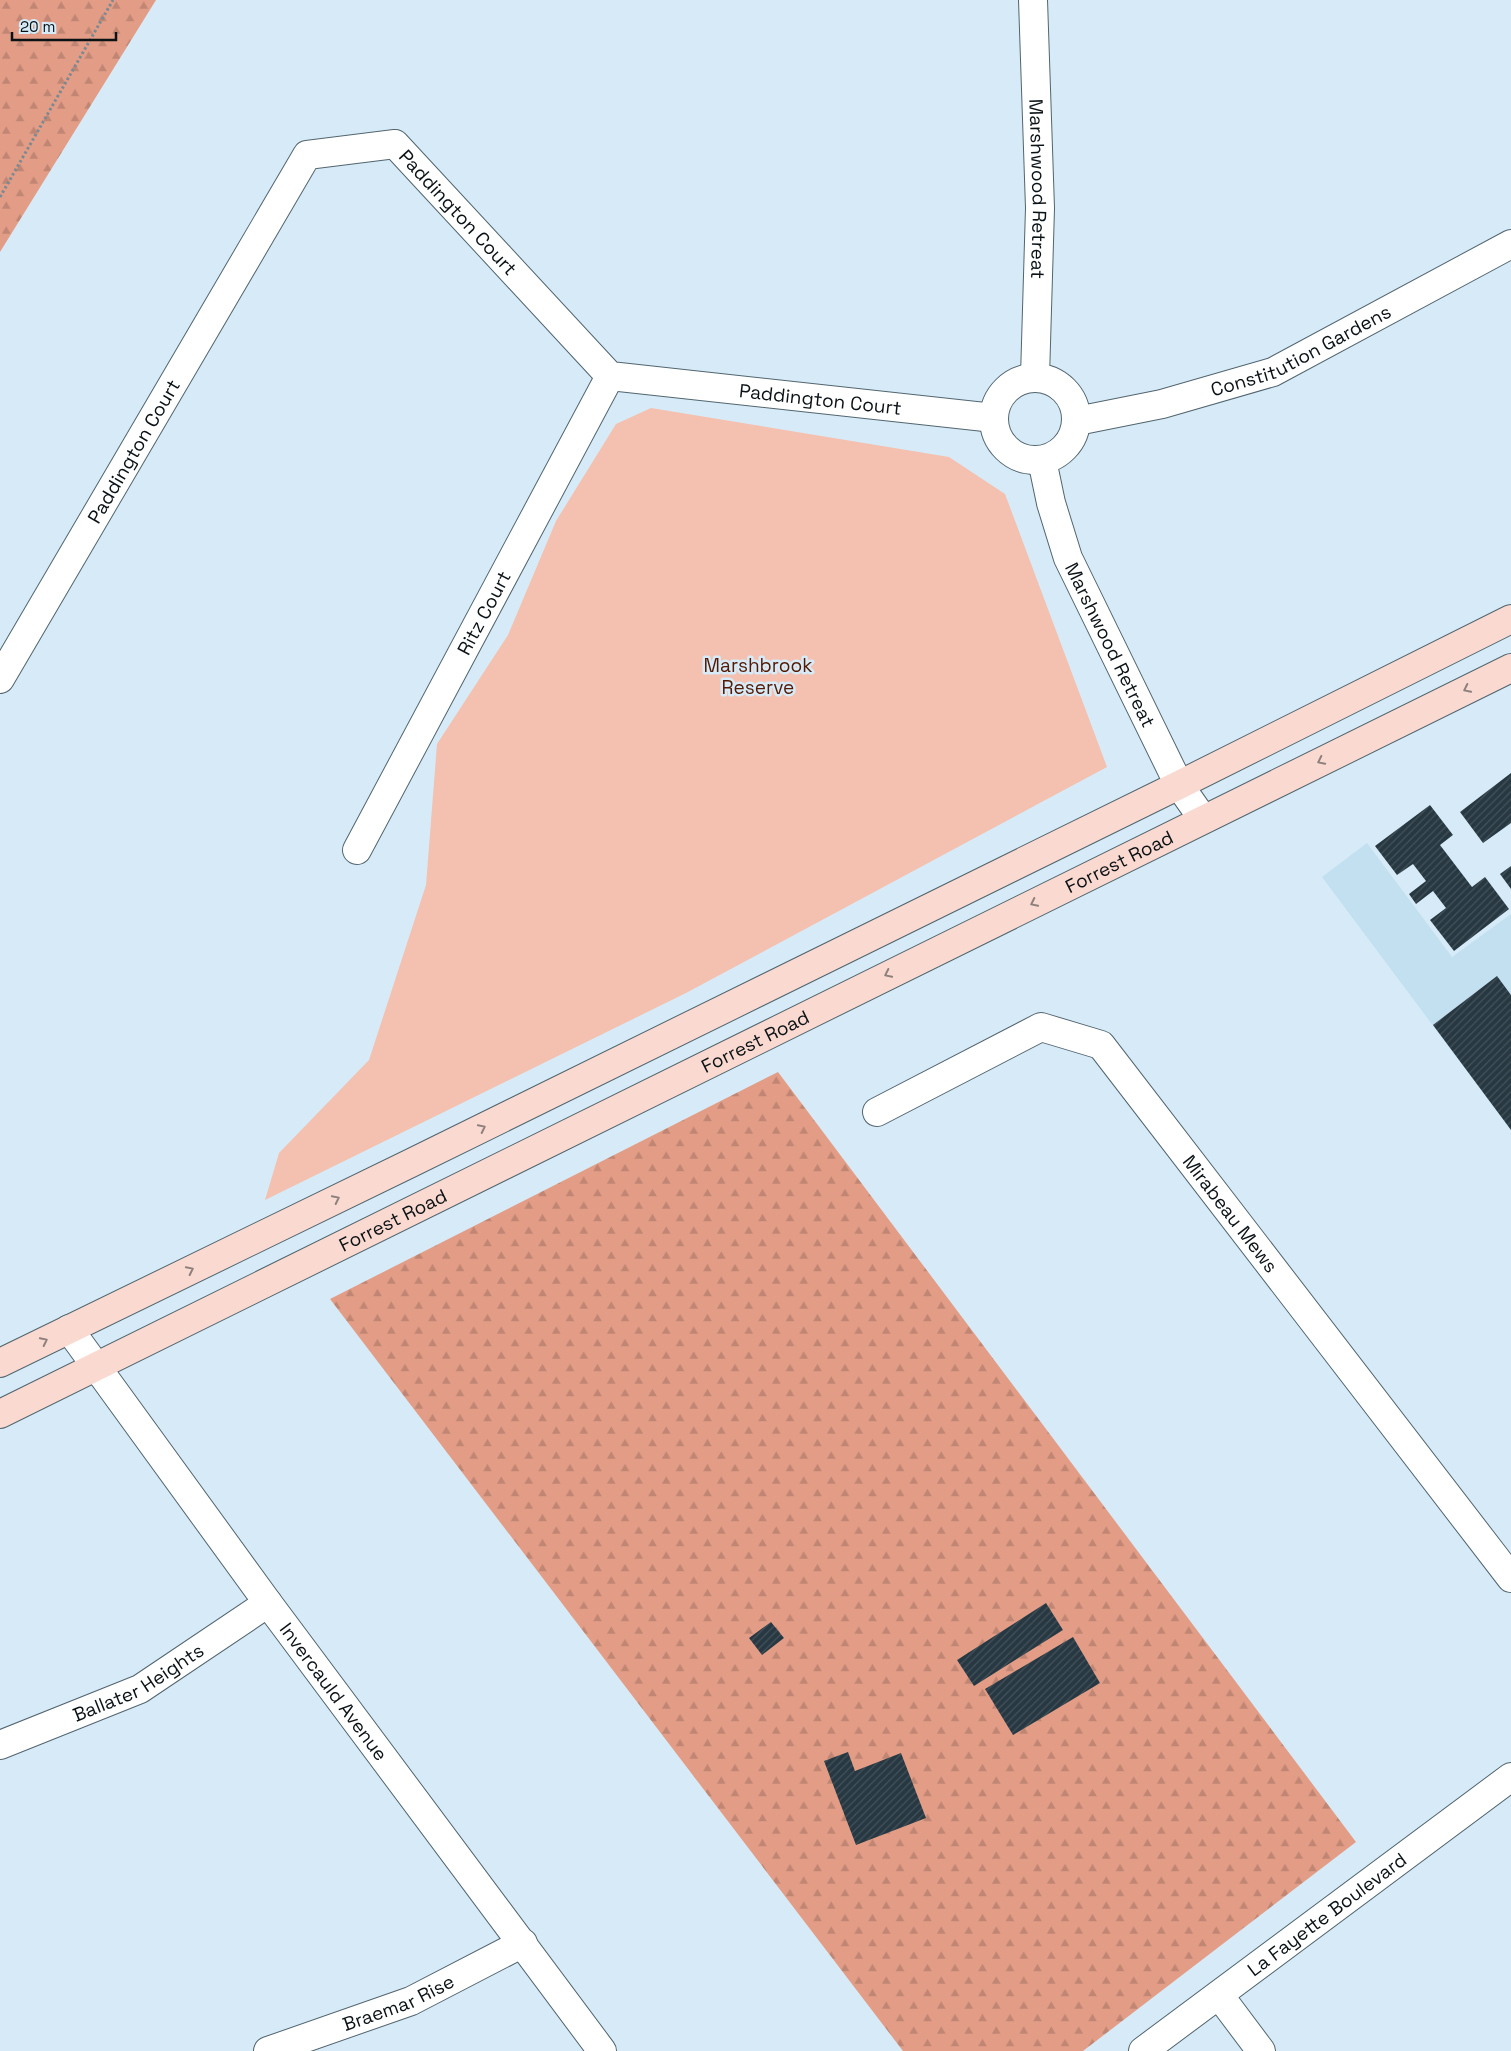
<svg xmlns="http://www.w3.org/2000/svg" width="1511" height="2051" font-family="'Space Grotesk',sans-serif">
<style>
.built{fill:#c3e0f0}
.green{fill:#f4c0af}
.forest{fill:url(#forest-firs)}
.building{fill:url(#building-hatch)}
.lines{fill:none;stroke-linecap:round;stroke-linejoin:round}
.minor-casing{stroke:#52656f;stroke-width:30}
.secondary-casing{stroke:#52656f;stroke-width:30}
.path{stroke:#7b8a92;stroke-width:3;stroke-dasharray:2.5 2.5;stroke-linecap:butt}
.minor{stroke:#fff;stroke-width:28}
.secondary{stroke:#fadad0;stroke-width:28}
.oneway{stroke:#8e807c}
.labels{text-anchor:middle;stroke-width:5;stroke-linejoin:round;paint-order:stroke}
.street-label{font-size:19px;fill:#0b1216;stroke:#d6ebf7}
.park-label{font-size:19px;fill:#551801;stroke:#d6ebf7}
</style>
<defs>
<pattern id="forest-firs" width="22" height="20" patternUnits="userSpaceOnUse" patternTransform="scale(1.25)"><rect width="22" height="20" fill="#e39d86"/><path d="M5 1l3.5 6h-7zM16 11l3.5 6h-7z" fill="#c18673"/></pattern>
<pattern id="building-hatch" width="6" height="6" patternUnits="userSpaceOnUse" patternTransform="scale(1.25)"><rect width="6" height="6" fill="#273842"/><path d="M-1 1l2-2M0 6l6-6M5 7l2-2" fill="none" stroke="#44525a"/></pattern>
</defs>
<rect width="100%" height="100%" fill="#d6ebf7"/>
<path class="built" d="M1367,843L1452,957L1511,914V1130L1322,877Z"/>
<path class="green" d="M651,408L949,457L1005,494L1107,767L686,993L265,1200L279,1153L369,1060L426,885L437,744L508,635L556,521L616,424Z"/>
<path class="forest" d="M0,0H156L0,252Z
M778,1072L1356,1842L1083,2051H903L330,1299Z"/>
<path class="building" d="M1511,773V823L1483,843L1460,812Z
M1430,805L1453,835L1440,845L1472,887L1485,877L1509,909L1454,951L1430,920L1446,908L1433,891L1416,904L1409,894L1426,881L1413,864L1397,875L1375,846Z
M1511,866V889L1500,874Z
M1497,976L1511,995V1130L1433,1025Z
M1046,1603L1063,1630L974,1686L957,1660Z
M771,1622L784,1638L762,1655L749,1638Z
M1073,1637L1100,1683L1013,1735L985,1689Z
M848,1752L855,1771L901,1753L926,1818L856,1845L824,1761Z"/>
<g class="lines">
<g class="minor-casing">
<g id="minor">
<path id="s1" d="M1033,0L1040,208L1035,377"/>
<circle cx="1035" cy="419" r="41"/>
<path id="s2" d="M1077,421L1162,404L1273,372L1511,244"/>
<path id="s3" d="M1042,460L1051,503L1068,558L1179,785L1203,819"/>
<path id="s4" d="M0,679L307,155L395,144L610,376L994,418"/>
<path id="s5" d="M357,850L610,376"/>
<path id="s6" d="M877,1112L1041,1027L1101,1045L1511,1578"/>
<path id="s7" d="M69,1329L268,1603L602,2051"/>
<path id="s8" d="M0,1745L140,1689L268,1603"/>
<path d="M1219,1995L1261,2051"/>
<path id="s9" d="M268,2051L411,2001L523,1943"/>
<path id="s10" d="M1143,2051L1511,1777"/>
</g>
</g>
<g class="secondary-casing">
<g id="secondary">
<path d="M0,1363L411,1163L1179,785L1511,619"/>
<path id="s11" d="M0,1414L1511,668"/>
</g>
</g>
<path class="path" d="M0,197L113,0"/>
<use href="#minor" class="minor"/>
<use href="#secondary" class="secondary"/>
</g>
<defs><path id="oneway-chevron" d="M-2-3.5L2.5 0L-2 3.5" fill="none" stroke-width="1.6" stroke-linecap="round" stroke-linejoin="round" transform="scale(1.25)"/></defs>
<g class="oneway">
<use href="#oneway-chevron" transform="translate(1467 689) rotate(154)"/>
<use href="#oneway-chevron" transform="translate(1321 761) rotate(154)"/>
<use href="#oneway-chevron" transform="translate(1034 903) rotate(154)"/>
<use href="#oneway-chevron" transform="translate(888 974) rotate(154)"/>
<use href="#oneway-chevron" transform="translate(482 1128) rotate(-26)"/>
<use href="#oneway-chevron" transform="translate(336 1199) rotate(-26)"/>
<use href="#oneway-chevron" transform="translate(190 1270) rotate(-26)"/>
<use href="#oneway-chevron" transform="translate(44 1341) rotate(-26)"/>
</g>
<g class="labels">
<g class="street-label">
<text dy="7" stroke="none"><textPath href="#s1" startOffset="189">Marshwood Retreat</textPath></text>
<text dy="7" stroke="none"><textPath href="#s4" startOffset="789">Paddington Court</textPath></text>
<text dy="7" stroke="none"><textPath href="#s2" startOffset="236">Constitution Gardens</textPath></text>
<text dy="7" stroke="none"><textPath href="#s4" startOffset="1224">Paddington Court</textPath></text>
<text dy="7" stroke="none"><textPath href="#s4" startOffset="264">Paddington Court</textPath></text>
<text dy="7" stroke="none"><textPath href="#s5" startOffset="269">Ritz Court</textPath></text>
<text dy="7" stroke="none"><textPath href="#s3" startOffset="198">Marshwood Retreat</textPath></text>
<text dy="7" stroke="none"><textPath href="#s11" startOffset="1248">Forrest Road</textPath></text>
<text dy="7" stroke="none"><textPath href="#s11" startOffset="842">Forrest Road</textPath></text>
<text dy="7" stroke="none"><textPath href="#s6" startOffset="460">Mirabeau Mews</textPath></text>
<text dy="7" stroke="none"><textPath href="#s11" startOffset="438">Forrest Road</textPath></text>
<text dy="7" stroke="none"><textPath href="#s8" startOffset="152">Ballater Heights</textPath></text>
<text dy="7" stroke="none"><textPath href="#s7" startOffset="449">Invercauld Avenue</textPath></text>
<text dy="7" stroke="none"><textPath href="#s10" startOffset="229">La Fayette Boulevard</textPath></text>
<text dy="7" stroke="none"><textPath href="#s9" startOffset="139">Braemar Rise</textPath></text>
</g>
<g class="park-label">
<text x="758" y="672">Marshbrook<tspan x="758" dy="22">Reserve</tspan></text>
</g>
</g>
<path d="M12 32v8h104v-8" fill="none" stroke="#0b1216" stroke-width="2.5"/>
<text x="20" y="32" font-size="15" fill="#0b1216" stroke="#d6ebf7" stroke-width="4" paint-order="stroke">20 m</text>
</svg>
